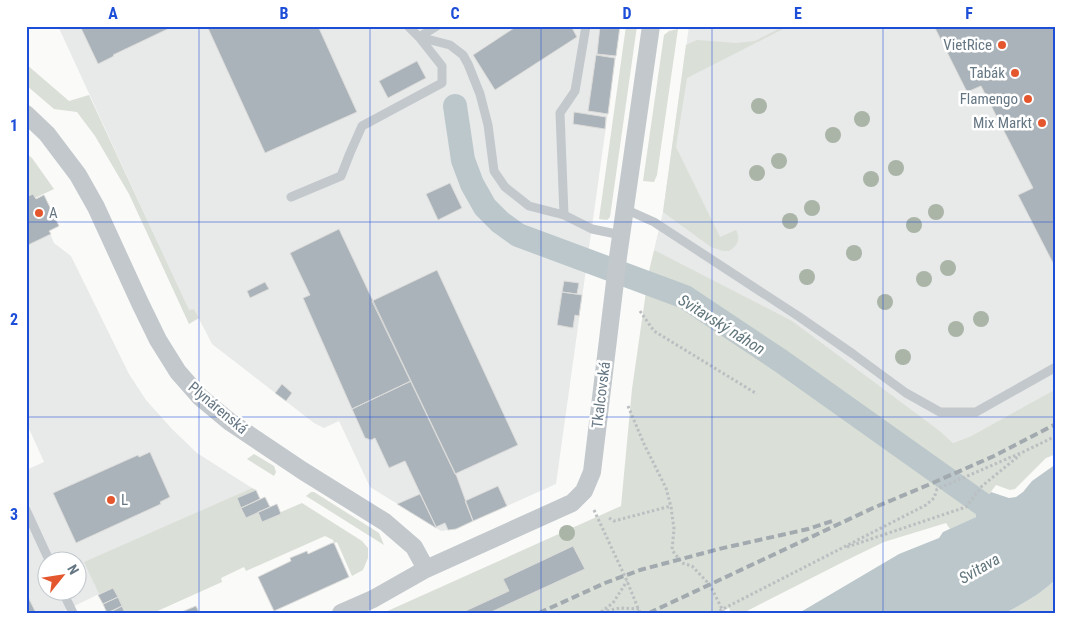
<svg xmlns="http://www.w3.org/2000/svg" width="1082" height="639" font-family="'Roboto Condensed',sans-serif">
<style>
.built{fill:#e8e9e9;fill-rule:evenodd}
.green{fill:#dadfd7}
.water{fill:#bbc7cb}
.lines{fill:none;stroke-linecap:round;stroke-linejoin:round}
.canal{stroke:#bbc7cb;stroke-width:24}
.building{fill:#aab3b9;stroke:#dcdcda}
.path{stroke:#bbbfc2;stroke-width:3;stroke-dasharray:2.5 2.5;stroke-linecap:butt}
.lane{stroke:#c3c8cc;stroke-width:9}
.street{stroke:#c3c8cc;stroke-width:18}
.rail{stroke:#a2aab0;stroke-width:4;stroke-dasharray:8 4;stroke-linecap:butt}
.tree{fill:#aab4a7}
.grid{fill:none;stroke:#1d4ed8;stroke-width:1;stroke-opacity:0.55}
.poi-dot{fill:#e4572e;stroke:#fff;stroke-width:2}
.labels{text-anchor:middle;stroke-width:5;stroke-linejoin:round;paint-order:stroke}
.poi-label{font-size:15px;fill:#657683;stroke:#fff;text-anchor:end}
.street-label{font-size:15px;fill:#657683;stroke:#fff}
.water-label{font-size:16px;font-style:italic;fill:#60757c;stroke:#fff}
.neatline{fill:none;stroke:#1d4ed8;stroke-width:2}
.grid-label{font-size:16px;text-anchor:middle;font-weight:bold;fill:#1d4ed8}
</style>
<rect width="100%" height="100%" fill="#fafaf8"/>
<path class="built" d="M58,26H620L556,484L456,529L441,531L370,487L339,421L324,428L314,423L212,344L194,309L189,311Z
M689,26H1056V389L971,436L953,443L941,432L654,250L663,212Z
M33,194L36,199L44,195L59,226L49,231L54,243L71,256L129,374L146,400L172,429L197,453L252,488L85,562L99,594L60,613H26V470L44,462L26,422V197ZM48,562H78V592H48Z"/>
<path class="green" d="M626,26H637L610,217L607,220L599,219Z
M784,26H789L687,78L676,147L720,237L736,230C741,239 737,246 729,251H723L711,247L663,212L686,45L697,40L736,43L755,41Z
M678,29L657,175L654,182L643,181L664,35L669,31Z
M26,64L69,101L89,95L189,310L194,309L199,318L189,324L129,194L95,136L77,112L54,109L26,85Z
M26,153L32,158L54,189L35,198L33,194L26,197Z
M654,250L792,321L941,432L953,443L971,436L1056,389V454L1046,458L1015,489L1010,490L996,485L976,512V517L950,529L946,523L884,542L847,560L743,613H731L729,608L719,613H383L621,506L632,389L649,271Z
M254,454L274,466L276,472L274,476L247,459Z
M252,488L256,490L238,499L246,518L258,512L262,521L281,514V512L302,503L362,541L368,548V558L363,570L352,576L337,542L334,543L333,540L325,536L246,571L244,567L221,578L222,582L153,613H125L113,588L99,594L84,562Z
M311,492H314L379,533L384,545L306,496Z
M1056,579V609L1048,613H1005C1023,604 1042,593 1056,579Z"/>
<path class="water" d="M1056,464V579C1042,593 1023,604 1005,613H799L899,554L939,538L943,532L976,517V512L991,492L1009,498L1016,497L1023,492L1032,481Z"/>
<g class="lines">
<path class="canal" d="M455,106L463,160L472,184L485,207L500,222L518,235L685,297L781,361L1009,523"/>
</g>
<path class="building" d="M80,26H174L113,55L114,56L98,64Z
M207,26H318L357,112L265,153Z
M517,26H571L577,37L495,90L473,55Z
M600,26H620L616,56L597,54Z
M934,26H1056V261L1053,263L1018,195L1033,188L981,86L967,92Z
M596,55L615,58L608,114L588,111Z
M417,61L426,78L388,98L379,81Z
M574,112L606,117L605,129L573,124Z
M450,183L462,208L438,220L426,194Z
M33,194L36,199L44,195L59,226L49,231L51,234L26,246V197Z
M339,229L411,381L352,409L303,298L310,295L290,253Z
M437,270L518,445L455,474L372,301Z
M564,281L579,283L577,294L562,292Z
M265,282L269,289L250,298L247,291Z
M562,292L582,295L579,316L575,315L573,328L557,325Z
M411,381L457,477L473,521L456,529L448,530L445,523L436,527L405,461L389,468L375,438L371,440L365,438L352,409Z
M282,384L292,393L286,401L275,393Z
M150,452L170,497L160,502L161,504L76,543L53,493L138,455L139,457Z
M498,486L507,506L473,521L465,501Z
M256,490L260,499L241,508L237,498Z
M420,494L436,527V528L397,504Z
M265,497L270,507L246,518L241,508Z
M277,504L281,514L262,522L258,512Z
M332,543H334L349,577L274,611L258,577L291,561L290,558L307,551L308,554Z
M573,546L585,569L489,613H461L509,591L503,579Z
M113,588L118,597L103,604L98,595Z
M28,597L36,613H26V598Z
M118,597L122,606L107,613L103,604Z
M122,606L125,613H109Z
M196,606L199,613H179Z"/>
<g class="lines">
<path class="path" d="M640,311L654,331L757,394
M628,406L644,444L666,488L671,507L674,529L672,550L682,563L692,566L710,585L724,613
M594,510L627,581L640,613
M609,518L614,521L667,507H671
M847,547L966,507L982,486L1020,455
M601,612L613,603L627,581
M602,612L620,608L639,609
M715,613L926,505L934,498L937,489L1023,452L1056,436"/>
<path class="lane" d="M408,26L419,37L437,26
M586,26L575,91L560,113L564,215L592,229L621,235
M291,197L341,176L350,153L362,126L442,83V66L419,37L450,45L463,55L468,64L480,94L488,125L494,171L505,187L529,206L564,215
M625,209L654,222L798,316L853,354L906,393L940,412H976L1056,367
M26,510L50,562
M63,592L73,613"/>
<path class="street" d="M26,114L47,134L78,175L96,207L140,303L158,340L178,372L200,397L230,422L303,471L385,522L414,547L426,569
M341,613L373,599L426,569L572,503L584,491L592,472L618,257L651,26"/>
<path class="rail" d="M539,613L605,583L640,570L719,549L808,529L832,521
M649,613L873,508L928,485L994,456L1056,424"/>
</g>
<g class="tree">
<circle cx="759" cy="106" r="8"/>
<circle cx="862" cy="119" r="8"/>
<circle cx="833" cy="135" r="8"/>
<circle cx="779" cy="161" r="8"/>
<circle cx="896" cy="168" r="8"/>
<circle cx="757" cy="173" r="8"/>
<circle cx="871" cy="179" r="8"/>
<circle cx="812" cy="208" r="8"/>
<circle cx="936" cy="212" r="8"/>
<circle cx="790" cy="221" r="8"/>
<circle cx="914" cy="225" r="8"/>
<circle cx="854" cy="253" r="8"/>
<circle cx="948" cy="268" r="8"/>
<circle cx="807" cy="277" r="8"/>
<circle cx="924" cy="279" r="8"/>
<circle cx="885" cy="302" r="8"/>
<circle cx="981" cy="319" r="8"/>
<circle cx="956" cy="329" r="8"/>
<circle cx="903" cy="357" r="8"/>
<circle cx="567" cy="533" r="8"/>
</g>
<path class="grid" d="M199,26V613M370,26V613M541,26V613M712,26V613M883,26V613M26,222H1056M26,417H1056"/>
<g class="poi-dot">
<circle cx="1002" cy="45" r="5"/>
<circle cx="1015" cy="73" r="5"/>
<circle cx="1028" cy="99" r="5"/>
<circle cx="1042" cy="123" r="5"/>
<circle cx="39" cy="213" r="5"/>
<circle cx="111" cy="500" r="5"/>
</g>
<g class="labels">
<g class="poi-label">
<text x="992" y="50">VietRice</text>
<text x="1005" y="78">Tabák</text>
<text x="1018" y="104">Flamengo</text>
<text x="1032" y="128">Mix Markt</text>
<text x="49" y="218" text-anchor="start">A</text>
<text x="121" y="505" text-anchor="start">L</text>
</g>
<g class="street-label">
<text transform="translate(601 395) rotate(-83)" y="5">Tkalcovská</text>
<text transform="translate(218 408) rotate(40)" y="5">Plynárenská</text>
</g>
<g class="water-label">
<text transform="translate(722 324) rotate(32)" y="6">Svitavský náhon</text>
<text transform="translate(979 568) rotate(-30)" y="6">Svitava</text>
</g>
</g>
<rect width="1082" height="639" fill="none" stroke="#ffffff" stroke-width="55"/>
<g transform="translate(62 576) rotate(60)"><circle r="24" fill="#ffffff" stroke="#c1c8cd"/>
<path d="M0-4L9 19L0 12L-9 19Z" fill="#e4572e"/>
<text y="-8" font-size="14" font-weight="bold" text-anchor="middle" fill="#657683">N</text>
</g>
<rect x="28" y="28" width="1026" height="584" class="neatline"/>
<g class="grid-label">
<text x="113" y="19">A</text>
<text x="284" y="19">B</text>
<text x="455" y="19">C</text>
<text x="627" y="19">D</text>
<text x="798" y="19">E</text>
<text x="969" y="19">F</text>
<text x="14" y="131">1</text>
<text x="14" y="325">2</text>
<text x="14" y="520">3</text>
</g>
</svg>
